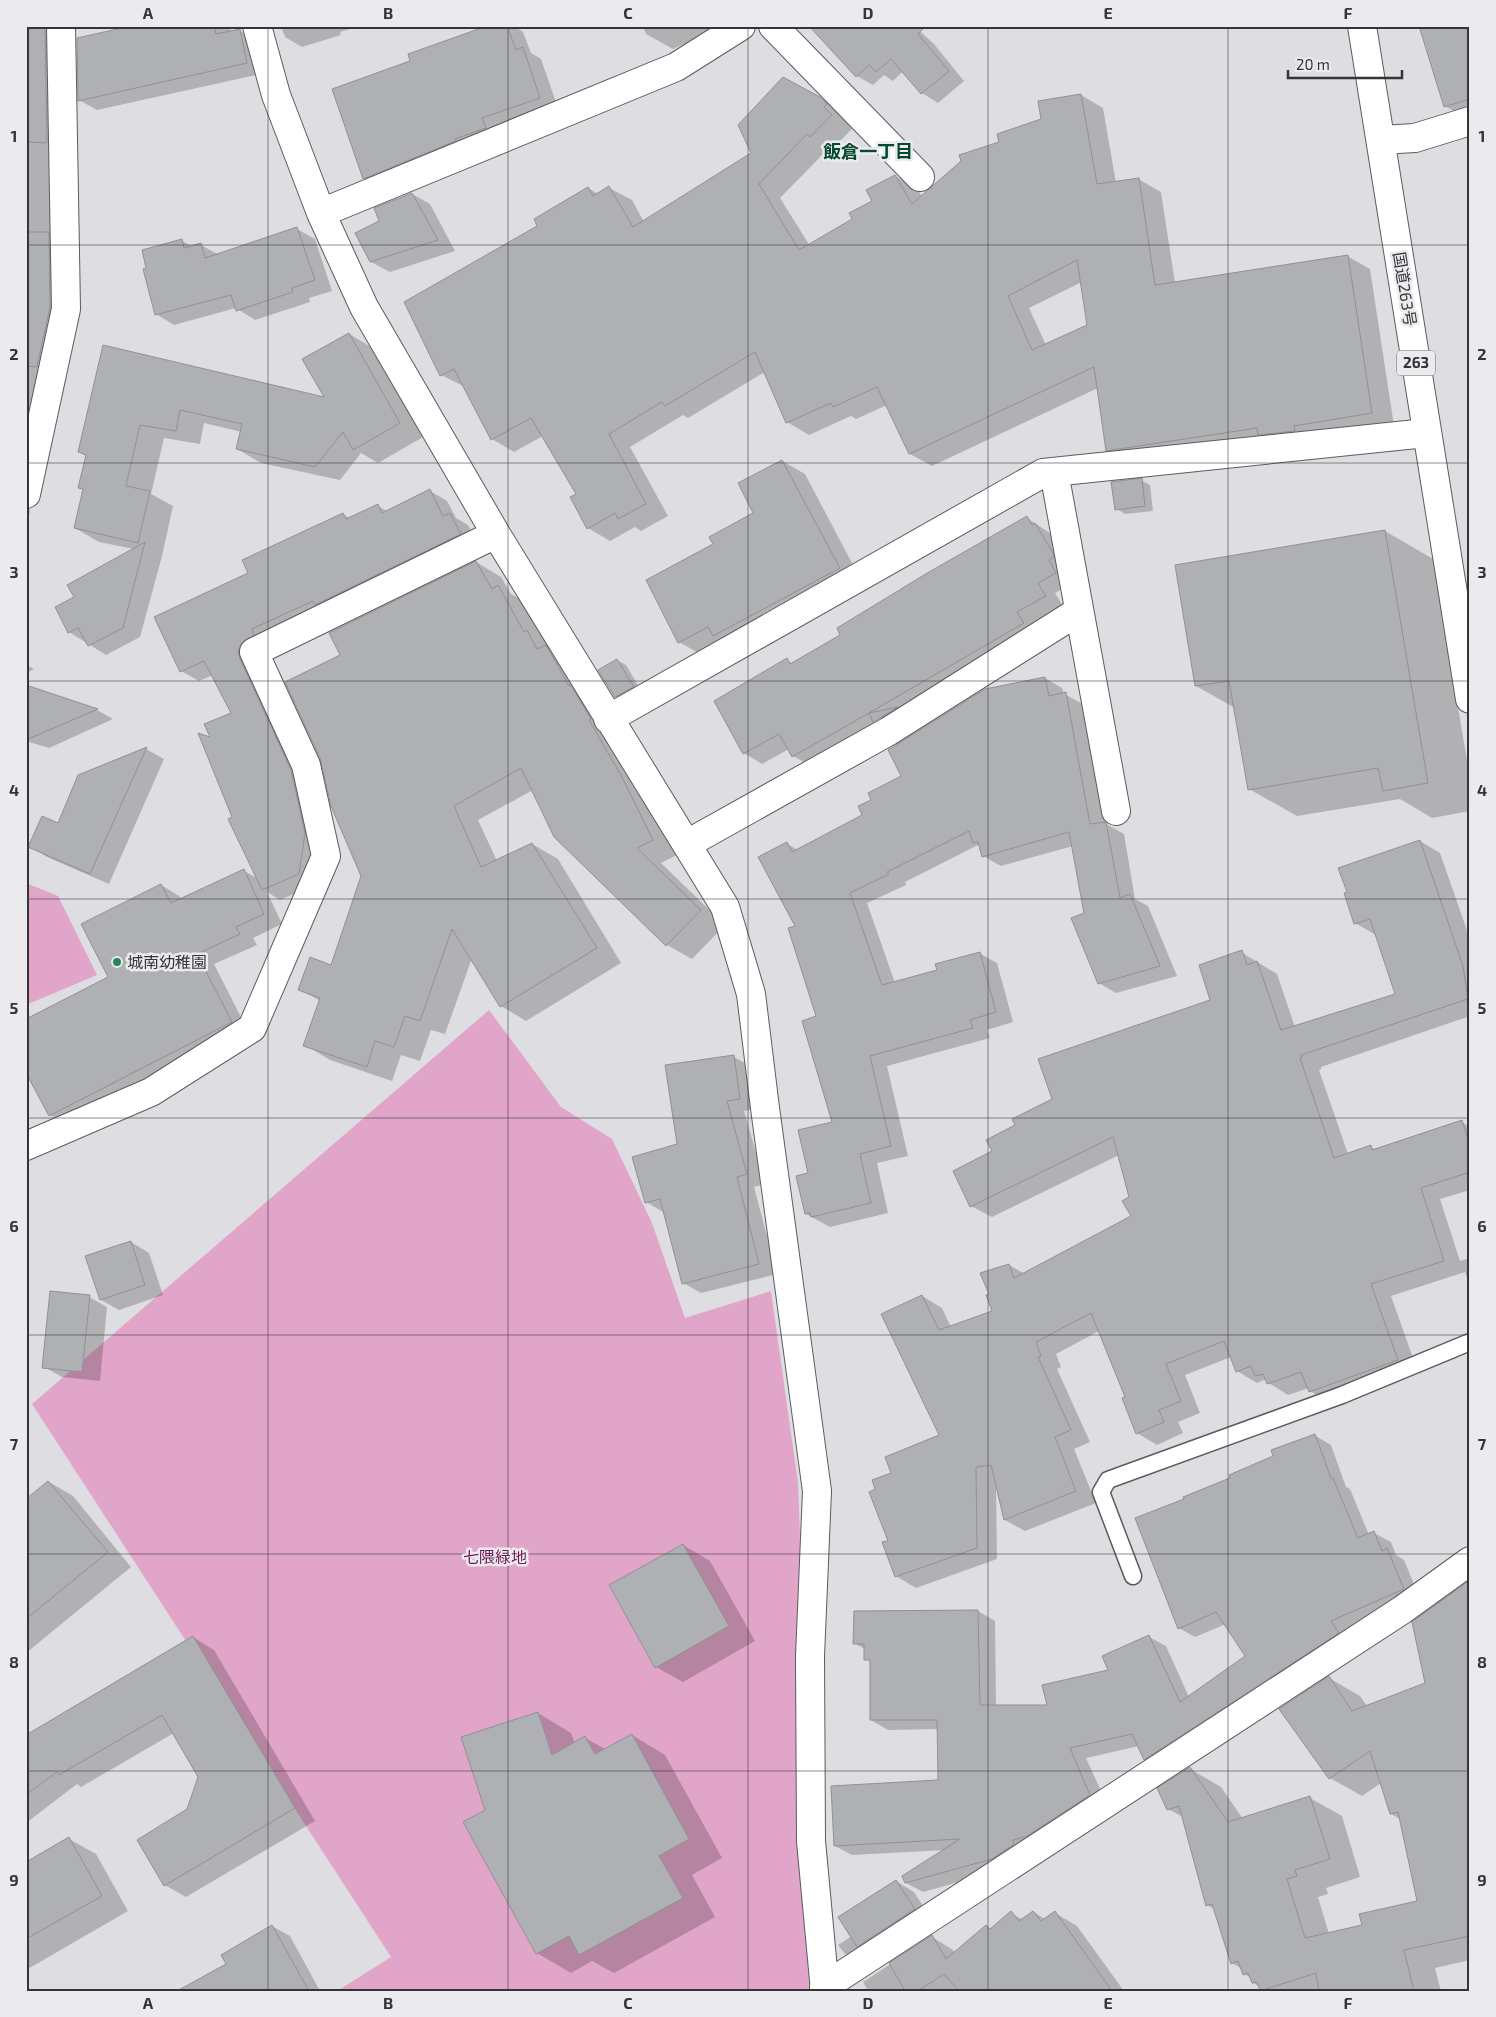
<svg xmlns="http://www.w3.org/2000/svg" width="1496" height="2017" font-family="'Exo 2','Noto Sans JP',sans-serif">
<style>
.green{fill:#e1a5ca}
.shadow{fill:#0003;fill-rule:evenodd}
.building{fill:#aeb0b3;stroke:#8f9195;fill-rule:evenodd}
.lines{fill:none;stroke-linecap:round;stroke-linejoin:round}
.lane-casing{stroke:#5c5c5f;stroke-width:19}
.street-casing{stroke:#5c5c5f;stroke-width:30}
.highway-casing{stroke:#5c5c5f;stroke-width:30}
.lane{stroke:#fff;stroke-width:16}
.street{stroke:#fff;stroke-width:28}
.highway{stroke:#fff;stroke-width:28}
.grid{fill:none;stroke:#353536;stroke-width:1;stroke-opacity:0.55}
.poi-dot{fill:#2a845a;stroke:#ebebef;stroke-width:2}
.labels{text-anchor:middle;stroke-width:5;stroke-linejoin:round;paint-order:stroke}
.shield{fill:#ebebef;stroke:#6c6c6e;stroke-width:1}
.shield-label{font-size:15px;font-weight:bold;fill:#353536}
.street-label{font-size:16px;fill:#353536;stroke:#ebebef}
.poi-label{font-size:16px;fill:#353536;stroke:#ebebef;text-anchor:start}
.park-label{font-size:16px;fill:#6c1953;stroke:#ebebef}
.neighbourhood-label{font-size:18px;font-weight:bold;fill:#05492d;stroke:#ebebef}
.neatline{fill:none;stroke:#353536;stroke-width:2}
.grid-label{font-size:16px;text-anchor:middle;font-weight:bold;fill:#353536}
</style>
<rect width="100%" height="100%" fill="#dedee2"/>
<path class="green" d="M26,883L58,896L97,975L26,1005Z
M489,1010L561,1107L612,1139L652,1223L685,1318L771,1291L798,1483L817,1991H337L391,1957L32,1404Z"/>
<path class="shadow" d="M26,26H68L66,243L28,501L30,512L26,521Z
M137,26H225L230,29L231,32L240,31L258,41L265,73L97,110L79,100Z
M281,26H360L340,32L341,35L302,47L285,37Z
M491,26H514L523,32L531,53L541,59L558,108L382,188L364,178L411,62Z
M643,26H724L673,49L646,34Z
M836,26H914L934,44L964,81L938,103L922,93L903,71L893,81L884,75L873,85L857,76Z
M1470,26V119H1468L1445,106Z
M1081,95L1103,108L1116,183L1138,179L1161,192L1175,283L1347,256L1370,269L1394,426L1130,463L1108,450L1098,388L932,466L910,454L887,405L856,419L851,416L809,435L787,422L765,372L688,418L683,415L630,447L668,516L641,531L635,527L610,541L588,528L578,495L543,436L514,452L492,439L465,387L441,375L538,227L588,188L598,194L609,188L632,200L644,222L753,154L820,98L843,111L848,117L845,120L853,128L833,148L830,147L780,198L810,246L854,220L874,201L895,176L918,189L922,197L1001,143L1043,120ZM1082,282L1088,326L1046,345L1029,308Z
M412,194L430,204L455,251L390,272L371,262L380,222Z
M297,229L315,239L332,291L309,298L310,302L255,320L236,308L174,325L156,314L182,241L193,247L201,245L219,255Z
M349,334L373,348L423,437L378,463L361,453L340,480L261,463L237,449L242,432L204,423L200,444L164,438L151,494L173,506L162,556L140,637L106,655L69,632L75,597L134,549L99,542L75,528L84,490L87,456L79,452L104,347L326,399Z
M782,461L805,474L862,582L702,655L679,642L715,545L755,513Z
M1141,480L1150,485L1153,511L1125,514L1117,509Z
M430,491L447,501L456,518L468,525L478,544L258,653L308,781L316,884L280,900L267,892L282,924L253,938L257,945L214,964L249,1033L68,1126L50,1115L110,977L161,885L179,896L182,900L244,871L257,878L234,818L213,739L232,714L213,675L199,681L181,671L250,574L343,515L350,518L378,506L387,511Z
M1027,518L1053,535L1073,583L1055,593L1063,606L1035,623L1041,633L811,766L793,756L789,749L762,764L744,753L716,701L787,660L793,664L842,635ZM880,717L881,719L874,723L873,721Z
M1385,531L1433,559L1470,778V811L1432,818L1400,799L1297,816L1249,789L1235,708L1196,686Z
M476,562L501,577L511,594L524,601L677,855L661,863L725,925L692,959L667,945L533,790L478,820L497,861L532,844L558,859L621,963L526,1021L501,1006L472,958L445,1034L431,1030L420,1061L401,1055L392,1081L330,1060L305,1045L320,1001L300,989L332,966L363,876L342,656Z
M617,660L626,665L642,692L624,701L616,696Z
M26,665L34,669L26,673Z
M1045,678L1062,688L1064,694L1083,704L1106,824L1124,834L1135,899L1148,906L1177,976L1116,993L1099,983L1073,846L1001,866L983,856L981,846L978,845L905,882L906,885L867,903L895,983L939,971L979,953L997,963L1013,1022L987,1030L990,1038L887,1066L908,1156L877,1163L888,1213L830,1227L806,1214L810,1174L834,1122L817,1017L797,927L787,844L798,850L864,816L873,800L902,777Z
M26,686L97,710L113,719L49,748L26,741Z
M146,749L164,759L109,884L47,857L30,846L58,824L79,776Z
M1420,841L1440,853L1470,939V1016L1321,1067V1069L1319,1070L1348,1154L1371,1147L1376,1150L1461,1122L1470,1127V1190L1440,1199L1460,1261L1470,1258V1287L1465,1272L1391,1296L1418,1372L1330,1403L1310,1391L1309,1388L1288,1395L1264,1380L1257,1383L1237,1371L1231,1357L1185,1375L1200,1413L1178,1422L1183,1433L1157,1445L1137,1433L1126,1398L1099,1331L1056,1354L1061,1367L1057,1369L1090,1442L1074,1449L1096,1503L1025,1531L1005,1520L996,1487L997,1559L916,1588L896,1576L877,1490L893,1473L941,1435L922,1296L942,1308L951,1327L994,1312L991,1294L1009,1265L1025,1274L1133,1217L1131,1198L1119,1155L992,1217L971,1206L993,1152L1017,1125L1054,1100L1212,1001L1241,952L1277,974L1295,1027L1397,995L1376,935L1355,923Z
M734,1057L752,1067L758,1109L744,1111L765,1184L754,1187L777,1274L701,1293L683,1283L665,1213L646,1202L678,1145Z
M131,1242L149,1253L163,1295L119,1310L101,1300Z
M89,1297L107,1307L100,1381L62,1377L44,1367Z
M1314,1435L1331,1445L1346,1487L1350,1489L1369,1535L1374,1533L1391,1542L1396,1555L1404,1560L1420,1599L1162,1768L1145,1759L1139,1746L1086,1758L1107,1804L1009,1868L923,1892L906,1883L945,1850L852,1855L835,1846L939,1782L938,1729L888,1730L871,1720V1662L865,1659V1649L854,1643L978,1611L995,1621L996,1706H1048L1109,1670L1149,1637L1166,1646L1189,1697L1247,1656L1226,1624L1195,1637L1179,1628L1185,1500L1275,1457Z
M49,1482L73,1496L131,1567L26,1653V1501Z
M683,1545L710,1561L755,1641L683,1682L656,1667Z
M1470,1582V1960L1435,1968L1441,1991H1261L1260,1987L1253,1983L1252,1978L1244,1974L1242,1969L1232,1963L1214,1909L1207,1905L1183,1817L1168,1809L1190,1769L1221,1787L1243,1819L1310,1798L1342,1816L1360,1877L1326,1888L1328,1894L1318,1897L1329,1934L1363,1926L1418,1902L1400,1819L1391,1814L1381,1783L1362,1796L1330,1778L1329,1678L1360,1696L1367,1706L1426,1683Z
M193,1637L214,1650L315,1821L186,1897L165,1885L200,1777L174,1733L81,1787L77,1784L26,1823V1737Z
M538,1713L571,1733L575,1744L585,1738L605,1749L632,1735L665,1755L722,1858L692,1875L715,1917L614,1973L592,1961L571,1973L537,1953L487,1810Z
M69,1839L96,1854L128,1911L26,1970V1863Z
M896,1881L914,1892L932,1920L863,1965L845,1954L838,1945L852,1936Z
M1034,1912L1046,1920L1055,1913L1077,1926L1124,1991H868L863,1982L932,1937L953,1950L955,1953L986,1926L992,1930L1011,1913L1023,1920Z
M272,1926L290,1936L320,1991H180L227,1965Z"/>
<path class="building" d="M26,26H45L47,143L26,142Z
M131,26H214L216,34L240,29L247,63L78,101L77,38Z
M487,26H507L516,50L523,47L540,98L482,118L486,128L455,139L456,141L363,179L332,89L410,61L408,54Z
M809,26H926L918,34L949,71L921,94L891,59L876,72L869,65L856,77Z
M1419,26H1470V99L1444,107Z
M783,77L820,97L827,104L824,107L832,115L810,137L807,134L759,184L799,250L852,219L849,213L872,201L866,190L895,175L912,204L961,161L959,155L999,142L997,134L1041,119L1038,101L1081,94L1097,184L1139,178L1155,285L1348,255L1372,413L1294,426L1295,431L1258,435L1257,428L1106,451L1094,367L909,454L877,387L833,407L831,403L786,423L755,352L665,406L662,402L609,434L646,504L618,519L615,513L587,529L570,497L576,494L531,418L491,440L454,369L440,376L404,302L537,226L534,219L588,187L593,196L609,186L633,227L751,153L738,125ZM1077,260L1087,325L1032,350L1008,296Z
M412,193L438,240L370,262L355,233L379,221L374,208Z
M297,227L315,280L292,288L293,292L236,311L231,295L155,315L143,269L146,268L142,250L182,239L184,248L201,243L205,258Z
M26,232H49L50,307L37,367L26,366Z
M349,333L400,423L353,450L343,432L315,467L236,449L242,424L180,410L176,431L140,425L126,486L150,491L138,543L74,528L83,489L78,488L86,455L78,452L103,345L324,397L302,359Z
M782,460L840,568L713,636L708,627L678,643L646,580L713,544L709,537L753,513L738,483Z
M1142,478L1145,506L1115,510L1111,482Z
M430,489L443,516L450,513L461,534L315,605L313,601L252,629L254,635L241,644L238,651L240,659L291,770L305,833L299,874L262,890L228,819L232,817L198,733L210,737L204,724L231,713L204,661L180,672L154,617L248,573L242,560L343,513L346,519L378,504L382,513Z
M1027,516L1032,525L1035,523L1053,553L1054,557L1049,560L1056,573L1038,583L1046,596L1017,612L1024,623L869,713L898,707L873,722L869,713L792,757L779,734L743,754L714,701L787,658L790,664L840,635L837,628L929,572Z
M1385,530L1428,783L1383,791L1378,768L1248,790L1229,681L1195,686L1175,565Z
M145,542L123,628L88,646L78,628L68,633L55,607L74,597L67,585Z
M476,561L492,589L498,585L524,632L527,630L537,649L546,645L569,686L571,685L591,719L589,720L622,777L653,840L637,848L701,910L666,946L554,837L521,768L454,806L481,867L532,843L597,948L500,1007L452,929L420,1021L405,1016L394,1047L375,1041L367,1067L303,1046L320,998L298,990L310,957L331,965L361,876L331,806L320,758L285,682L340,655L329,633Z
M617,659L634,687L615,697L598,670Z
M1045,677L1049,696L1066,692L1090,824L1106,822L1120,898L1130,894L1160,966L1098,984L1071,918L1084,913L1069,832L982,857L978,842L973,843L969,831L887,872L889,874L850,893L882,985L937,970L935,964L980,952L996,1012L970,1020L973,1028L870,1056L891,1146L860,1154L871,1203L811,1217L810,1213L805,1214L796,1176L808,1173L798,1130L832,1122L802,1021L816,1016L788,928L795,926L758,857L787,842L792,852L862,815L858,806L871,800L868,793L901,776L888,750L985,689Z
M26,685L98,709L26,740Z
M147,747L90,874L28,847L42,816L58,823L78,775Z
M1420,840L1463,966L1468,999L1301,1055L1302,1058H1300L1334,1158L1371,1145L1372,1150L1462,1120L1470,1145V1172L1421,1188L1444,1261L1371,1284L1398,1360L1309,1392L1301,1372L1267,1384L1263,1374L1255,1376L1251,1366L1236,1372L1224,1341L1166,1364L1181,1401L1159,1410L1164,1422L1136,1434L1122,1398L1125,1397L1091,1313L1036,1342L1041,1356L1038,1357L1071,1430L1055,1437L1076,1491L1004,1520L991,1465L976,1467L977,1548L895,1577L882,1542L888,1541L869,1492L875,1489L872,1480L891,1473L885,1457L939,1435L881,1314L922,1295L939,1330L992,1311L986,1295L989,1294L980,1273L1009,1264L1014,1278L1131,1216L1122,1201L1129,1197L1113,1137L970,1207L953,1171L992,1151L986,1140L1015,1125L1012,1119L1052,1099L1038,1059L1210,1000L1199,965L1242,950L1247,965L1257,961L1281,1030L1395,994L1370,919L1354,924L1344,893L1347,892L1338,868Z
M244,869L264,914L236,927L240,934L197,954L232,1022L49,1116L26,1073V1019L108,977L81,924L161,884L171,903Z
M734,1055L740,1099L727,1101L747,1174L737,1177L759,1264L682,1284L660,1199L645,1203L632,1157L677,1144L665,1065Z
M131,1241L145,1285L100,1300L85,1256Z
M50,1291L90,1295L82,1372L42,1368Z
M1315,1434L1331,1478H1333L1358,1538L1374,1531L1382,1551L1387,1548L1404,1589L1331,1621L1339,1633L1144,1760L1132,1734L1070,1748L1090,1795L1027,1836L1013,1840L1014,1844L992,1859L905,1883L902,1876L960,1839L834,1846L831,1786L938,1780L937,1720H870V1660H864V1644H853L854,1611L978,1610L980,1705H1047L1042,1685L1108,1670L1102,1656L1149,1635L1180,1702L1245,1656L1216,1612L1178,1629L1135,1518L1184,1499L1183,1497L1230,1478L1229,1475L1273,1456L1271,1450Z
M48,1481L108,1552L26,1619V1499Z
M683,1544L729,1626L655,1668L609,1585Z
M1470,1580V1936L1404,1950L1414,1991H1319L1316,1973L1260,1991L1257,1982L1252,1983L1248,1973L1243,1975L1238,1961L1231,1964L1212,1904L1206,1906L1179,1806L1167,1810L1157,1788L1190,1767L1228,1822L1310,1796L1330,1859L1295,1870L1297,1876L1287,1879L1305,1938L1362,1925L1359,1914L1417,1901L1398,1812L1390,1814L1370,1751L1329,1779L1279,1709L1329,1676L1352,1711L1425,1683L1412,1622Z
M193,1636L295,1808L164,1886L137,1840L187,1809L198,1777L162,1715L59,1775L57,1772L26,1795V1735Z
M538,1712L552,1755L585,1736L595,1754L632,1734L689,1839L659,1856L683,1898L579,1955L569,1936L536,1954L463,1822L485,1810L461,1737Z
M69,1837L102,1896L26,1939V1862Z
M896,1880L915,1909L857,1947L838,1917Z
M1011,1911L1019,1921L1033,1911L1041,1921L1055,1911L1112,1991H959L944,1974L918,1991H905L889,1963L932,1935L946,1959L986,1925L990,1929Z
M272,1925L309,1991H177L226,1964L221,1955Z"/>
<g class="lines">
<g class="lane-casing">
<path id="lane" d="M1133,1576L1101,1492L1108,1480L1342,1395L1470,1342"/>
</g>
<g class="street-casing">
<path id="street" d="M257,26L276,95L321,213L364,307L496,534L725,907L751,994L765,1108L817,1491L810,1656L811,1841L825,1991
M773,26L920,177
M1381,140L1415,138L1470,121
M321,213L676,67L741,26
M1054,472L1116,811
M26,494L66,309L61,26
M608,719L1043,473L1426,433
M687,844L889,731L1079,611
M26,1146L151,1092L252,1028L326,856L306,765L254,652L496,534
M824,1987L1402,1610L1470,1561"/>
</g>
<g class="highway-casing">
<path id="highway" d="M1362,26L1470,699"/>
</g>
<use href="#lane" class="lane"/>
<use href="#street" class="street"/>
<use href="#highway" class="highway"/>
</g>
<path class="grid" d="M268,26V1991M508,26V1991M748,26V1991M988,26V1991M1228,26V1991M26,245H1470M26,463H1470M26,681H1470M26,899H1470M26,1118H1470M26,1335H1470M26,1554H1470M26,1771H1470"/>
<circle class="poi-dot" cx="117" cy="962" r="5"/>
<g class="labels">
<rect class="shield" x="1397" y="350.5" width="38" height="25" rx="4"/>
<g class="shield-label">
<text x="1416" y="368">263</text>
</g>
<g class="street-label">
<text transform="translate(1405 289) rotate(81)" y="6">国道263号</text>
</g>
<g class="poi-label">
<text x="127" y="968">城南幼稚園</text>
</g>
<g class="park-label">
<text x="495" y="1563">七隈緑地</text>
</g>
<g class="neighbourhood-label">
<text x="868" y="158">飯倉一丁目</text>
</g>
</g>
<rect width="1496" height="2017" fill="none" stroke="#ebebef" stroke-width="55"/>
<path d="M1288 70v8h114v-8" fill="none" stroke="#353536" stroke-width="2.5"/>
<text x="1296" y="70" font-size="15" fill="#353536" stroke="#ebebef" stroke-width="4" paint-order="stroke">20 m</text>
<rect x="28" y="28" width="1440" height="1962" class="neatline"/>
<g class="grid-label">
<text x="148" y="19">A</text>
<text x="388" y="19">B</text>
<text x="628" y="19">C</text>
<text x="868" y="19">D</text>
<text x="1108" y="19">E</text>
<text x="1348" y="19">F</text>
<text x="14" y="142">1</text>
<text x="1482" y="142">1</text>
<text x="14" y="360">2</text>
<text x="1482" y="360">2</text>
<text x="14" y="578">3</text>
<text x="1482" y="578">3</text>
<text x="14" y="796">4</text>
<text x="1482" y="796">4</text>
<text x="14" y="1014">5</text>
<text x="1482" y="1014">5</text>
<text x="14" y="1232">6</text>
<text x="1482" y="1232">6</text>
<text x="14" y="1450">7</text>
<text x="1482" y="1450">7</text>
<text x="14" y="1668">8</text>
<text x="1482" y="1668">8</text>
<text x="14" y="1886">9</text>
<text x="1482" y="1886">9</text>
<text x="148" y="2009">A</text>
<text x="388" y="2009">B</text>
<text x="628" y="2009">C</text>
<text x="868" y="2009">D</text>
<text x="1108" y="2009">E</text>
<text x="1348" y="2009">F</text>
</g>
</svg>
